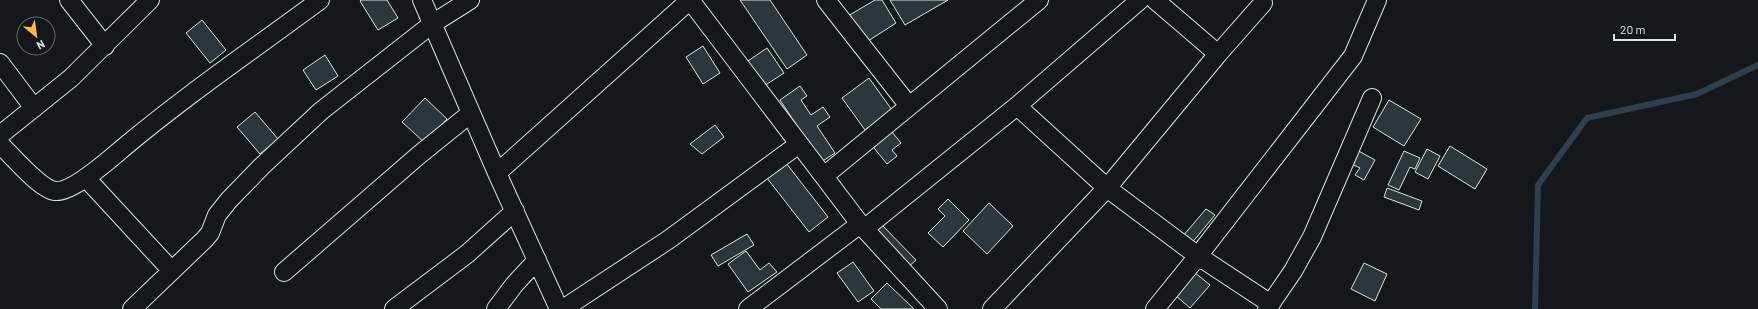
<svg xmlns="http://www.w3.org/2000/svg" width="1758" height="309" font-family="Barlow,sans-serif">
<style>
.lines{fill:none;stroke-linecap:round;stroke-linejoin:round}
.stream{stroke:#2f3f4d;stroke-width:6}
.building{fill:#2c363c;stroke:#d8e6dc}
.minor-casing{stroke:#d8e6dc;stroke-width:20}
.minor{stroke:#14181c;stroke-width:18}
</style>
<rect width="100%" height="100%" fill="#14181c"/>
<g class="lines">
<path class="stream" d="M1535,309L1538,185L1587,118L1697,94L1758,65"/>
</g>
<path class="building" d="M361,0H387L398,18L378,30L360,1Z
M740,0H770L807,55L787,69Z
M875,0H882L896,23L865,43L848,16Z
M890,0H948L905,25Z
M202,20L226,50L210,63L186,33Z
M703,46L720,73L703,84L686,57Z
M767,48L784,73L761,88L745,63Z
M325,55L338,76L316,90L303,70Z
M869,78L892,110L865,130L842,98Z
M800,86L807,96L801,100L811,115L823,107L830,117L817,126L835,153L821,162L780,100Z
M425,98L447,119L425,143L402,122Z
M1389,100L1421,119L1404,146L1373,127Z
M255,112L278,139L260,154L237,127Z
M715,125L724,137L702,154L690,144Z
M888,127L901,143L892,150L897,156L887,164L870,143Z
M1450,146L1487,169L1475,189L1438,166Z
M1355,149L1375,160L1364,180L1355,175L1360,168L1348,162Z
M1427,149L1440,156L1428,179L1415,172Z
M1404,151L1420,158L1415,169L1410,167L1399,190L1388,185Z
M786,163L828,217L809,232L767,178Z
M1387,188L1422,201L1419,210L1384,197Z
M948,199L969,220L943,247L928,233L945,216L938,209Z
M989,203L1013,226L987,254L963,231Z
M1206,209L1215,215L1191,244L1182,237Z
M881,224L916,260L905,270L870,234Z
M747,234L754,245L718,266L711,255Z
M746,251L760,270L769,263L777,272L748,292L728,264Z
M853,262L874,291L858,302L837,273Z
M1364,263L1387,274L1375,301L1351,289Z
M1194,272L1210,285L1190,308L1175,295Z
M887,283L914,309H881L871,299Z"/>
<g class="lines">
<g class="minor-casing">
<path id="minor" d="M69,0L105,46
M422,0L497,173L559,309
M690,0L860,224L938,309
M826,0L909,106
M1155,0L1218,54
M0,63L34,108
M1017,106L1107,188L1198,256L1271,304
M0,135L71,78L150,0
M0,144C12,156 40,189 55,191C72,193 110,159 123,148C186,95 254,49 320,0
M497,173L690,0
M824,176L1039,0
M86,178L172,271
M864,229L1017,106L1140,0
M284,272L419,155L471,113
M132,309L205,239L210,233L217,215L229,200L262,166L321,111L432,24L470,0
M394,309L467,254L515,211
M496,309L514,285L537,260
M563,309L668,240L799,144
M748,309L860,224
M992,309L1107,188L1218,54L1263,3
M1155,309L1198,256L1353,56L1377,0
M1267,309L1293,271L1312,237L1372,98"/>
</g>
<use href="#minor" class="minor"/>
</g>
<g transform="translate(36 36) rotate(151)"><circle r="19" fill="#14181c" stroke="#626a69"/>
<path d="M0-3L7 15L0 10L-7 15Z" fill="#ffb74d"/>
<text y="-6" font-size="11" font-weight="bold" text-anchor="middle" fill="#d8e6dc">N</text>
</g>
<path d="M1614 34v6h61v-6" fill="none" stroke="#d8e6dc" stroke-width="2"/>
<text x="1620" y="34" font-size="12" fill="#d8e6dc" stroke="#14181c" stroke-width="3" paint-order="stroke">20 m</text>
</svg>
